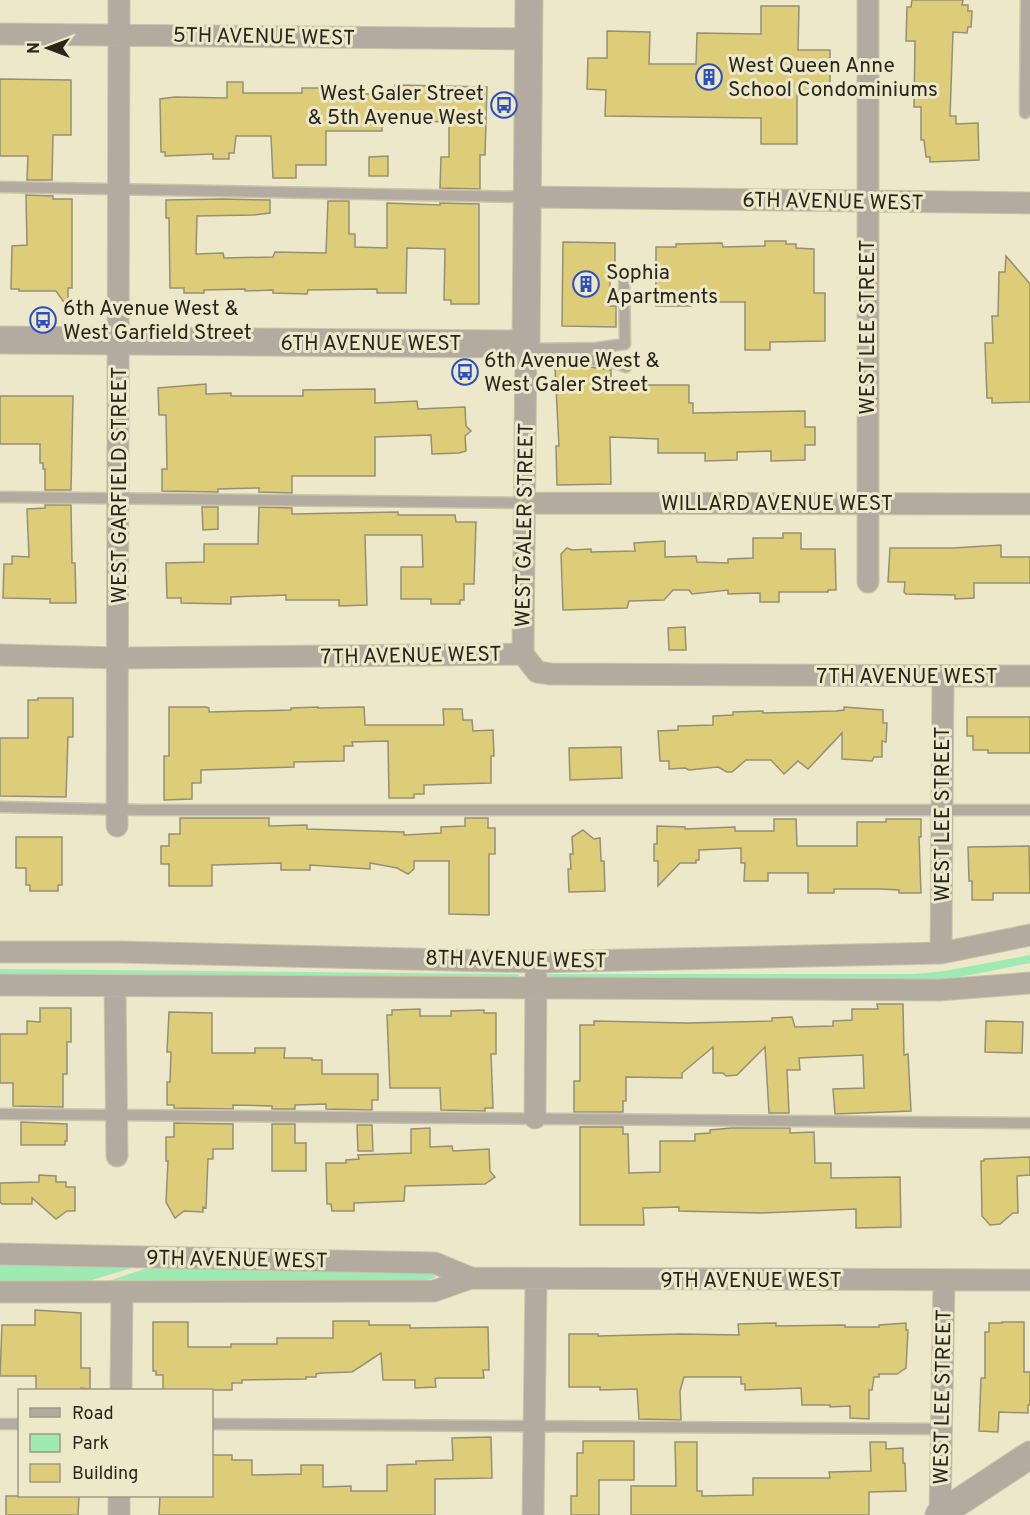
<svg xmlns="http://www.w3.org/2000/svg" width="1030" height="1515" font-family="Overpass,sans-serif">
<style>
.green{fill:#9fe9b3}
.building{fill:#ddcd79;stroke:#959074;stroke-width:1.5}
.lines{fill:none;stroke-linecap:round;stroke-linejoin:round}
.service-casing{stroke:#cac5aa;stroke-width:13}
.minor-casing{stroke:#cac5aa;stroke-width:23}
.tertiary-casing{stroke:#cac5aa;stroke-width:29}
.service{stroke:#b3aba0;stroke-width:10}
.minor{stroke:#b3aba0;stroke-width:21}
.tertiary{stroke:#b3aba0;stroke-width:27}
.labels{text-anchor:middle;stroke-width:6;stroke-linejoin:round;paint-order:stroke}
.street-label{font-size:21px;fill:#28261b;stroke:#ede8ca}
.poi-label{font-size:21px;fill:#28261b;stroke:#ede8ca;text-anchor:start}
</style>
<rect width="100%" height="100%" fill="#ede8ca"/>
<path class="green" d="M1030,955V963L945,980H547L548,974H915L945,971Z
M0,969L519,974L518,978H0Z
M0,1261L144,1264L76,1285L0,1284Z
M153,1266L434,1273L435,1278L421,1281L94,1286Z"/>
<path class="building" d="M912,0H963L962,5H968V11H972L971,27H968L967,33L953,32L950,116H956V124L978,123L979,160L930,162V157H926L924,140H921V107H914L915,41H906L907,7H911Z
M761,6H799L798,50H830V92H823V94H797V144H761V118L605,116L606,90L587,89L588,58H607V31L650,32L649,64H696L697,33L761,34Z
M0,79L71,80V135H53L52,180H27L28,156H0Z
M227,82H243V93H302V88H326V98H349L360,94H394L395,85L487,87L485,155H480V189L440,188L441,157H449V122L382,120V131H326V165H296V178H273L271,136H236L234,153H229V159H213V154L165,156V152H161L160,99L175,97L227,98Z
M388,156V176H369V157Z
M26,195L53,196V199H72V288H68V308L56,291H19V289H11L12,246L27,245Z
M222,199L270,200V213L254,215L197,216L196,254L223,253L224,258L273,257L275,252L326,253L328,201H349V234H355V247L387,248V203L440,205V203L479,204V304H451V300H444L445,249L407,248L406,293H377V289L308,290L307,294L273,293V290L245,291V289L204,290V293H184V288H170L169,218H166V200Z
M765,241H786V244H796V248L814,249V293H825V341L770,342V350H745V302H691V306H656V247H676V244L722,243L723,247L765,246Z
M563,242L615,243V262H610V306H616V327L562,326Z
M1006,256L1030,284V402L992,403V398H987L985,343H993L992,316H998L999,272H1005Z
M590,367L611,370V380L645,381V385H689V403H693V413L805,411V427H815V445H805V460L771,461V451L737,452V460L705,461V453H658V439L610,437L611,484L557,485L556,446H559L555,368Z
M206,384V394L231,393V396H303V390L375,389V403L417,401L418,409L465,407L466,426L471,431L465,436L466,451L459,453L432,454L431,435L375,437V476H292V493L259,492V488L218,489V492L162,491V469H167L166,415H159L158,388Z
M0,396H73L71,490H45V469H43V463H40V444H0Z
M45,505H71L72,563H75L76,603H50V599L3,598L4,564H12V556L29,557L27,509L45,508Z
M202,507H218V529L203,530Z
M259,507L292,508V514L398,512V515H455L456,522H476L474,584H464V600H460V604H431V599H401V567H423L422,535H365L367,605L339,606V600H286V595L231,597V604L181,603V598H167L166,563L204,562V544H258Z
M783,533H801V549H835L836,590H828V592H779V602H760V593L728,594V590L692,594L689,590H673L664,600L629,601L627,608L563,610L561,554L567,548L572,550L591,549V552L635,551L634,543L665,541V557L696,556L697,562L728,563V559L753,558V538H783Z
M1001,545V557H1030V583H974V598L955,599V595L906,594L904,592L905,582H888L890,548H953Z
M685,627L686,650H669L668,628Z
M38,698H73V737H68L66,797L0,796V738H28V700H38Z
M169,707H206L209,708V712L291,710V708L318,707V708L364,707L365,725H444L443,709H462L463,720H472L473,731L493,730L494,756H491V783L424,785V794H414V798H389L388,741L352,742L353,746H344V761L294,762V767L201,770V783H192V799L164,800V756H169Z
M844,707L883,710V723H887L886,742L882,741V757H874L872,761L842,759V733L808,769L798,761L784,774L771,760H746L732,772H727L718,767L689,770L685,768L669,769V761H660L658,731L678,730V726L713,725V716L733,715V712L763,711V713L836,711L844,710Z
M967,717H1030V753H988V750H973V736H967Z
M621,747L622,778L570,780L569,748Z
M180,818H269V826L307,825V829L404,832V835L441,833V827L465,826V818H488V828H495V854H489V915L449,914V861H414V869L408,874L397,868L370,863V869L310,865V870H281V863L212,865V886H169V864H161V846H169V834H180Z
M774,819H796L797,846H857V822H886V819H921V837H919L921,893H899V890L881,889H834V893H808V873H768V881H744L745,863H741V848L699,850V860H696V863H680L658,886V861H654V844H657V826L685,827V829L735,827V831H774Z
M583,830L594,839L600,838L601,861H604L605,891L569,892L568,869H571L570,854H573L572,837Z
M16,837H62V885H58V891H30V885H26V868H16Z
M1029,846L1030,893H993V900H972V881H969L968,847Z
M877,1004H903L904,1055L908,1054L911,1111L835,1114L833,1089L864,1088L863,1055L799,1058L800,1070H787L789,1113H769L765,1047L737,1075L726,1076L723,1073H713V1047L682,1073V1078L626,1077V1101H623V1112H574V1081H580V1025H594V1021L687,1023L772,1021V1018L792,1017L795,1027L833,1026V1021L852,1020V1009H878Z
M40,1008H71V1042H67V1074H63V1107L13,1106V1083H0V1034H27V1021L40,1022Z
M420,1009V1016H451V1011L484,1010V1013H496V1054H491L493,1108H485V1111L441,1110L440,1088H390L387,1015H392V1010Z
M169,1012L212,1013V1053H255V1048H285L284,1058H312V1060H322V1074H378V1100H372V1110L326,1109V1104L295,1105V1109H272V1106L233,1105V1109L174,1108V1105H167V1082H170L171,1052H167Z
M986,1021L1023,1022L1022,1053L985,1052Z
M21,1122L67,1124V1141H65V1145H21Z
M174,1123L233,1124V1149H213V1159H208L206,1208L203,1207V1212L184,1211L175,1218L166,1202L168,1161H166V1137H174Z
M272,1124H295V1143H306V1171H272Z
M357,1125H372L373,1151H358Z
M580,1127H623V1134H628L629,1173L660,1172V1141H695V1134L710,1133V1130L731,1128H790V1133L814,1132L815,1163H831V1178L900,1177L901,1227L856,1228V1209L761,1213L679,1211V1207L643,1208L644,1225H580Z
M430,1128V1147L452,1146L453,1151L489,1149L490,1171L495,1177L485,1184L405,1186L404,1201L354,1203V1211H332L331,1204H327L326,1163H346V1160L359,1159L358,1155L411,1153V1129Z
M1030,1157V1175L1017,1176L1018,1213H1013L1000,1224L990,1225L982,1216L981,1161H984V1159Z
M39,1175L56,1176V1182H66V1187H75V1211H67L56,1219L32,1198V1204H2L0,1202V1183L39,1182Z
M35,1310L81,1313V1368H90V1389L81,1388V1390H36V1376H0L2,1325H35Z
M333,1321H369V1325H410V1328L488,1327L489,1370H483L484,1378H437L435,1379L436,1387L415,1388V1380H383L381,1353L352,1372L322,1373L316,1374V1377H306V1379L242,1380V1383H232V1390H163V1375H156V1371H153V1322H188V1347H231V1344H277V1338H333Z
M1002,1322H1024V1372H1030V1405H1028V1413L999,1412L998,1432L979,1431L981,1378H985V1332H989V1323H1002Z
M776,1323V1326L845,1325V1327H879V1325L906,1323V1330H908L906,1368L897,1374H879V1377H874L872,1390H869V1419L850,1418V1406L830,1407V1405H802L801,1388L745,1390V1384H741V1377H684L680,1391L681,1420L639,1419L637,1389L600,1390V1387H569V1334H598V1336L681,1334L739,1335L738,1324Z
M491,1437L492,1478L435,1479V1515H159L160,1496H212V1455H232V1460H252V1475L301,1474V1465H323V1487L351,1486V1491H387V1465L416,1464V1461L453,1460L452,1438Z
M583,1441H634V1480H599V1515H571V1496H577V1453H583Z
M675,1442H697V1491H702V1496L753,1495V1478H830L829,1472L871,1471L870,1442H886V1449L903,1448V1463H905L906,1491L869,1492V1515H631V1486H676Z
M6,1496H79L78,1515H6Z"/>
<g class="lines">
<g class="service-casing">
<path id="service" d="M1025,113L1026,0
M0,187L528,197
M527,349L596,348L625,344L624,277
M526,362C558,361 597,355 626,367
M0,497L524,503
M0,807L141,810H1030
M0,1114L1030,1123
M0,1424H20
M212,1424L941,1429"/>
</g>
<g class="minor-casing">
<path id="minor" d="M0,34L529,39
M528,197L1030,203
M524,503L1030,504
M868,582V0
M523,654L537,672L551,674L1030,676
M523,654L526,344
M0,655L119,658L523,654
M117,826L119,0
M0,952H118L536,962L941,953L1030,935
M941,953L943,676
M0,985L939,990L1030,983
M115,987L117,1156
M535,1118L536,975
M0,1254L435,1263L471,1278
M0,1292L434,1291L471,1278L1030,1280
M121,1390L122,1292
M940,1514L944,1280
M119,1515V1496
M533,1515L536,1280"/>
</g>
<g class="tertiary-casing">
<path id="tertiary" d="M0,340L526,344L529,0
M939,1515L1030,1455"/>
</g>
<use href="#service" class="service"/>
<use href="#minor" class="minor"/>
<use href="#tertiary" class="tertiary"/>
</g>
<defs>
<g id="building-ring" transform="scale(1.35)"><circle r="9.5" fill="#ede8ca" stroke="#2b4fbf" stroke-width="1.5"/><path d="M-4-6H4V6H1V3H-1V6H-4ZM-2.5-4.3h1.7v1.8h-1.7ZM.8-4.3h1.7v1.8H.8ZM-2.5-1h1.7V.8h-1.7ZM.8-1h1.7V.8H.8Z" fill="#2b4fbf"/></g>
<g id="bus-ring" transform="scale(1.35)"><circle r="9.5" fill="#ede8ca" stroke="#2b4fbf" stroke-width="1.5"/><path d="M-5-6H5V4H4V6H2V4H-2V6H-4V4H-5ZM-3.5-4V0h7V-4ZM-3.5 1.2v1.5H-2V1.2ZM2 1.2v1.5H3.5V1.2Z" fill="#2b4fbf"/></g>
</defs>
<g fill-rule="evenodd">
<use href="#building-ring" x="709" y="77"/>
<use href="#bus-ring" x="504" y="105"/>
<use href="#building-ring" x="586" y="284"/>
<use href="#bus-ring" x="43" y="320"/>
<use href="#bus-ring" x="465" y="372"/>
</g>
<g class="labels">
<g class="street-label">
<text transform="translate(264 36) rotate(1)" y="7">5TH AVENUE WEST</text>
<text transform="translate(833 201) rotate(1)" y="7">6TH AVENUE WEST</text>
<text transform="translate(867 327) rotate(-90)" y="7">WEST LEE STREET</text>
<text x="371" y="350">6TH AVENUE WEST</text>
<text transform="translate(119 485) rotate(-90)" y="7">WEST GARFIELD STREET</text>
<text x="777" y="510">WILLARD AVENUE WEST</text>
<text transform="translate(524 525) rotate(-89)" y="7">WEST GALER STREET</text>
<text transform="translate(411 655) rotate(-1)" y="7">7TH AVENUE WEST</text>
<text x="907" y="683">7TH AVENUE WEST</text>
<text transform="translate(942 814) rotate(-90)" y="7">WEST LEE STREET</text>
<text transform="translate(516 959) rotate(1)" y="7">8TH AVENUE WEST</text>
<text transform="translate(237 1259) rotate(1)" y="7">9TH AVENUE WEST</text>
<text x="751" y="1287">9TH AVENUE WEST</text>
<text transform="translate(942 1397) rotate(-89)" y="7">WEST LEE STREET</text>
</g>
<g class="poi-label">
<text x="728" y="72">West Queen Anne<tspan x="728" dy="24">School Condominiums</tspan></text>
<text x="484" y="100" text-anchor="end">West Galer Street<tspan x="484" dy="24">&amp; 5th Avenue West</tspan></text>
<text x="606" y="279">Sophia<tspan x="606" dy="24">Apartments</tspan></text>
<text x="63" y="315">6th Avenue West &amp;<tspan x="63" dy="24">West Garfield Street</tspan></text>
<text x="484" y="367">6th Avenue West &amp;<tspan x="484" dy="24">West Galer Street</tspan></text>
</g>
</g>
<rect x="18" y="1389" width="195" height="108" fill="#ede8ca" stroke="#9e9a84" stroke-width="1.5"/>
<rect x="30" y="1408" width="30" height="9" fill="#b3aba0" stroke="#9e9a84" stroke-width="1.5"/>
<text x="72" y="1419" font-size="18" fill="#28261b">Road</text>
<rect x="30" y="1434" width="30" height="18" fill="#9fe9b3" stroke="#9e9a84" stroke-width="1.5"/>
<text x="72" y="1449" font-size="18" fill="#28261b">Park</text>
<rect x="30" y="1464" width="30" height="18" fill="#ddcd79" stroke="#9e9a84" stroke-width="1.5"/>
<text x="72" y="1479" font-size="18" fill="#28261b">Building</text>
<g transform="translate(48 48) rotate(270)" stroke="#ede8ca" stroke-width="4.5" paint-order="stroke">
<path d="M0-4.5L10 22L0 15L-10 22Z" fill="#28261b"/>
<text y="-9" font-size="16" font-weight="bold" text-anchor="middle" fill="#28261b">N</text>
</g>
</svg>
